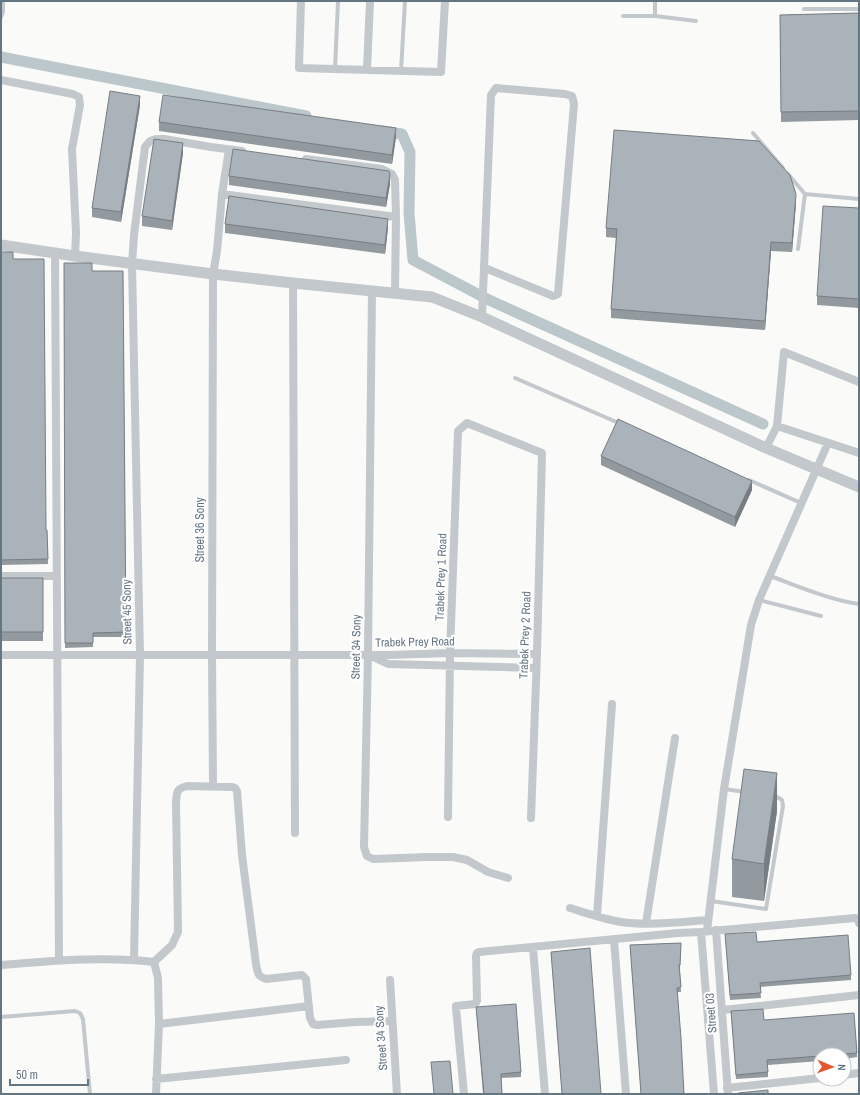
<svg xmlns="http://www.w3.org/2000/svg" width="860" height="1095" font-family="'Archivo Narrow',sans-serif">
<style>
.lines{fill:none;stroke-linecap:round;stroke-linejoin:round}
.canal{stroke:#bbc7cb;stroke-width:11}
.service{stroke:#c3c8cc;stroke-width:4}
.minor{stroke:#c3c8cc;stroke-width:8}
.tertiary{stroke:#c3c8cc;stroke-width:11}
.wall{fill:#929a9f}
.shaded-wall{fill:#777d82}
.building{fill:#aab3b9;stroke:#777d82}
.labels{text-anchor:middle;stroke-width:4;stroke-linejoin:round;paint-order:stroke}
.street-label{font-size:12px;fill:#657683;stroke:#fff}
</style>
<rect width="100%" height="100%" fill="#fafaf8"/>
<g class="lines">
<path class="canal" d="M1,57L306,116
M382,131L402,134L410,152L409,213L413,260L489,300L763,424"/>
<path class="service" d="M655,1V16L696,21
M804,9H859
M623,16H655
M1,17L3,12V1
M335,69L338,1
M401,71L405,1
M753,133L783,168
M787,173L805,194L859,199
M798,249L805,194
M515,378L621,424
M749,480L801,503
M770,576C798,586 830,600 859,604
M759,600L821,616
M724,789L746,792
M711,901L766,909L783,806L782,800L777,797L772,796
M1,1017L75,1011L80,1013L83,1019L90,1094"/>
<path class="minor" d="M301,1L299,68L441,72L445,1
M367,70L370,1
M1,80L73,94L79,97L80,105L72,149L76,233L75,256
M306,159L382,169L392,174L395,180L396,217L395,292
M222,194L396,217
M55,253L59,960
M293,283L295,833
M372,291L368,655L364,847L367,856L373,859L428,857H453L467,860L488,872L508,878
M482,317L491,95L496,88L565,94L572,96L574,104L558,294L553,296L485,268
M777,426L859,453
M766,448L777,426L784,352L859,382
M1,576H57
M1,655H389L450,653L537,654
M371,656L388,664L536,668
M213,786L212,655L213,274L217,251L222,194L229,150
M448,817L450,653L458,431L467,423L542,453L537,654L531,818
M570,908C586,913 603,919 621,922C648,926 680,922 708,920
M597,916L612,704
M646,923L675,738
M716,930L728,1094
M707,931L724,789L751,625L759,600L828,443
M701,932L714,1094
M614,940L626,1094
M533,948L545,1094
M134,960L140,655L132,264L134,235L145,147L150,141L156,139H164L211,147L242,151
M154,962L172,945L178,932L176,802C177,792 176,789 187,786L232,787L235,788L237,791L242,855L256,964C258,973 257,976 266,979L302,975L306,979L310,1018L313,1024L317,1025L355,1022L392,1021
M154,962L158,978L159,1024L156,1094
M1,965C51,961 104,956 154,962
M390,980L397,1094
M723,1010L859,995
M159,1024L309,1006
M844,1075L859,1073
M156,1079L346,1060
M727,1088L820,1078
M464,1094L456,1008V1006L475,1004L477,1001L476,956L477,953L479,952L678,933L701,932L855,918L858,919L859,923"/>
<path class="tertiary" d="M1,245L75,256L213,274L293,283L432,297L482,317L766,448L859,487"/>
</g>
<path class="wall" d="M859,13V120L781,122L780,15Z
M140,105L121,222L92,217V208Z
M159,122L396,137L392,164L159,131Z
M183,153L172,230L142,226V216Z
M229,176L390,184L386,207L229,185Z
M796,203L792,252L771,251L765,330L611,318V309L616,238L606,237V228Z
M859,208V308L817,305V296Z
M225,224L388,228L385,254L225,233Z
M1,252L13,259L46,530H47L48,564L1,565Z
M64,263L92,271H123L126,637H93V647L65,648Z
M601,456L752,490L735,527L601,465Z
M1,578H43V641H1Z
M777,811L764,901L732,897V859Z
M725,934L757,942L851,975V980L760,987L761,998L730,1000Z
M681,943L680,970L681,992H677L684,1094H641L630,945Z
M551,952L601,1094H562Z
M476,1007L521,1072V1077L501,1078L502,1094H483Z
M731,1011L764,1020L857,1053V1057L844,1059V1055H820V1061L768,1065V1077L736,1079Z"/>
<path class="shaded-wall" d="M140,96V105L121,222V212Z
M396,128V137L392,164V155Z
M183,143V153L172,230V221Z
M390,175V184L386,207V198Z
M796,194V203L792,252V243Z
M388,219V228L385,254V245Z
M771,242V251L765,330V321Z
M752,481V490L735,527V517Z
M777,773V811L764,901V864Z"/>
<path class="building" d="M859,13V111L781,112L780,15Z
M110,91L140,96L121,212L92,208Z
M163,95L396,128L392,155L159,122Z
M614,130L759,141L790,175L796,194L792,243L771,242L765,321L611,309L617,229L606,228Z
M154,139L183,143L172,221L142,216Z
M233,149L389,171L390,175L386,198L229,176Z
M229,196L388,219L385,245L225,224Z
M823,206L859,208V299L817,296Z
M1,252H13V259H44L46,530H47L48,559L1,560Z
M64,263H92V271H123L126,632L93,633V643H65Z
M618,419L752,481L735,517L601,456Z
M1,578H43V632H1Z
M744,769L777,773L764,864L732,859Z
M756,932L757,942L848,935L851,975L760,983L761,993L730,995L725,934Z
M681,943L680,965H679L681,987L677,988L681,1038L684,1094H641L630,945Z
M590,948L601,1094H562L551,952Z
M516,1004L521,1072L501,1074L502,1094H484L476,1007Z
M763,1009L764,1020L854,1013L857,1053L831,1055H820V1056L767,1060L768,1072L736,1075L731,1011Z
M450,1061L453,1094H434L431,1062Z
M768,1090V1094H738V1093Z"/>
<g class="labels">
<g class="street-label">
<text transform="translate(200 530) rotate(-90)" y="4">Street 36 Sony</text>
<text transform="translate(441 577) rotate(-88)" y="4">Trabek Prey 1 Road</text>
<text transform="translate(127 612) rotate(-91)" y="4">Street 45 Sony</text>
<text transform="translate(525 635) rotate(-88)" y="4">Trabek Prey 2 Road</text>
<text transform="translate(415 642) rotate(-1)" y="4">Trabek Prey Road</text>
<text transform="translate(356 647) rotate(-89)" y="4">Street 34 Sony</text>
<text transform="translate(711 1013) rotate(-94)" y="4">Street 03</text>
<text transform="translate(381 1038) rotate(-94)" y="4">Street 34 Sony</text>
</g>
</g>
<rect width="860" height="1095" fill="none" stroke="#657683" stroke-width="4"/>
<g transform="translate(832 1067) rotate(92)"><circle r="19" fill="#ffffff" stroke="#c1c8cd"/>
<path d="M0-3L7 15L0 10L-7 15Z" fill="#e4572e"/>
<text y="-6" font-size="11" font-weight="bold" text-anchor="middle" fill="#657683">N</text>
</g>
<path d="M10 1079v6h78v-6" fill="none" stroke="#657683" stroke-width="2"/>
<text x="16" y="1079" font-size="12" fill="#657683" stroke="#ffffff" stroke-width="3" paint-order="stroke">50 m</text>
</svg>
